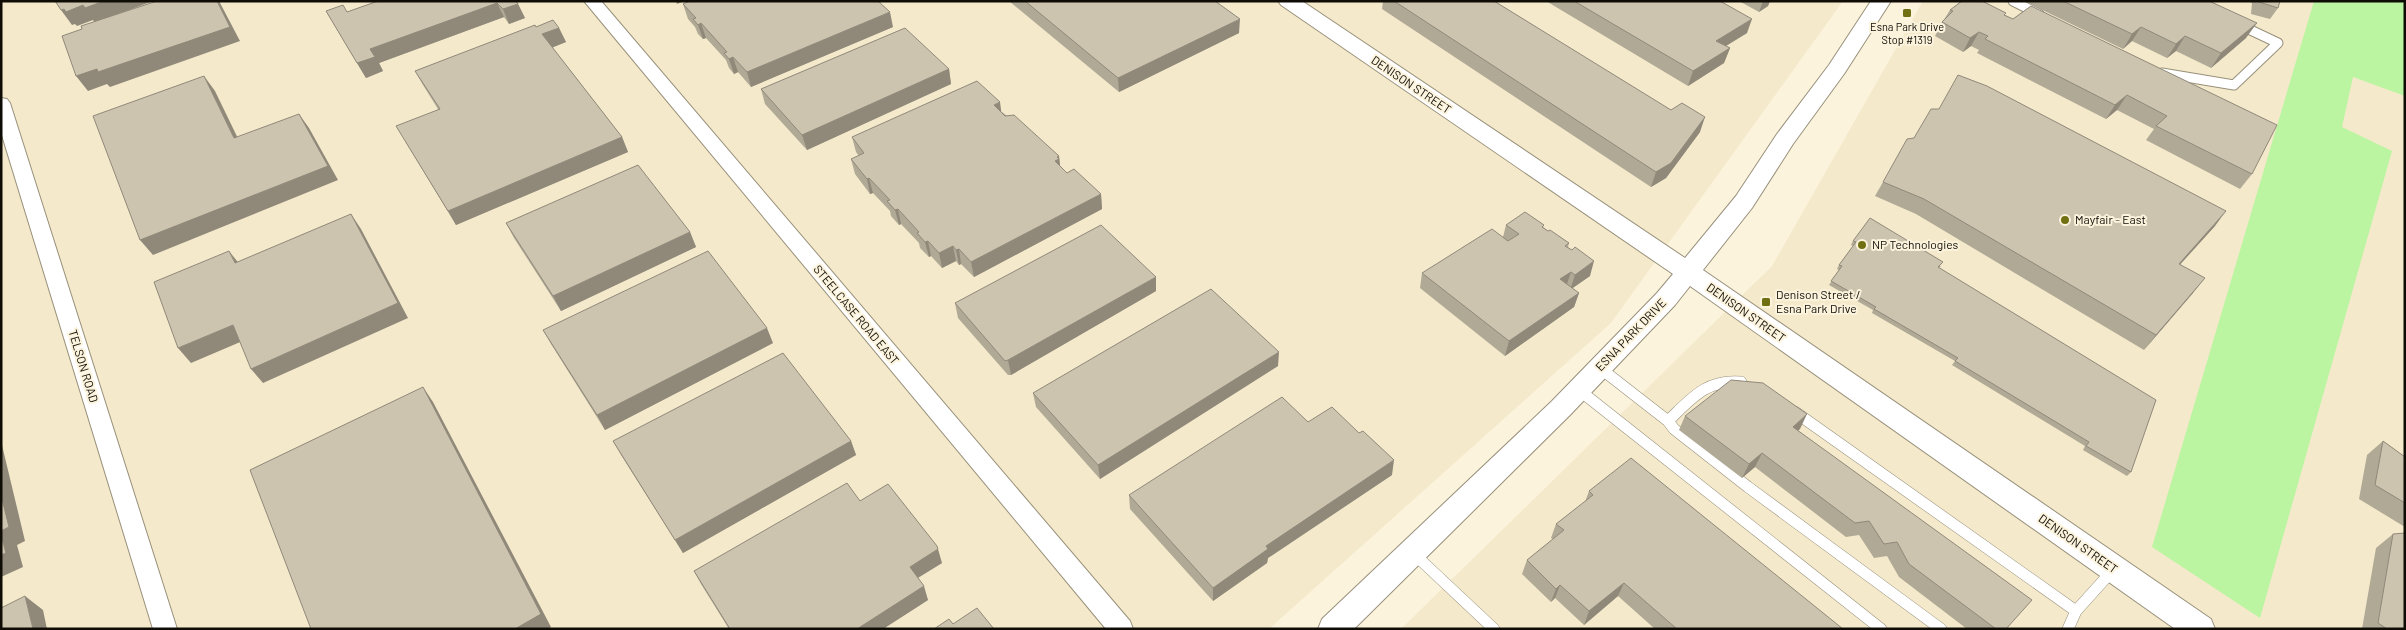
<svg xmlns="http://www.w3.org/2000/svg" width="2406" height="630" font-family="Barlow,sans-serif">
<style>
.built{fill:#f4e9cb}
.green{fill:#bbf5a1}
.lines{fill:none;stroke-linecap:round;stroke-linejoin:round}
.service-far1-casing{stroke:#98907b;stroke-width:11}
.service-casing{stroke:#98907b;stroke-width:12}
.minor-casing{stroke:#98907b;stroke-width:2}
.tertiary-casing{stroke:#98907b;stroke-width:2}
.service-far1{stroke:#fff;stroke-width:9}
.service{stroke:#fff;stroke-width:11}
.minor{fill:#fff;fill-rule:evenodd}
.tertiary{fill:#fff;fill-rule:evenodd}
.wall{fill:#b0a996}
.shaded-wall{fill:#90897a}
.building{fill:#cdc4af;stroke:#90897a}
.poi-dot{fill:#707013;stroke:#fcf3dd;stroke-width:2}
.labels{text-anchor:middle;stroke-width:4;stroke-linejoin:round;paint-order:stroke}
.far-poi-label{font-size:11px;fill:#0f0c06;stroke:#fcf3dd}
.street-label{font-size:12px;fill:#0f0c06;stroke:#fcf3dd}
.poi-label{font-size:12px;fill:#0f0c06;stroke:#fcf3dd;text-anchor:start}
</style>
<rect width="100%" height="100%" fill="#fcf3dd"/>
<path class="built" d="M1,1H1843L1611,323L1269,629H1Z
M1923,1H2405V629H1401L1772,266Z"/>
<path class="green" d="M2314,1H2405V96L2353,77L2342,127L2392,151L2260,618L2152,547Z"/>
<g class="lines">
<g class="service-far1-casing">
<path id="service-far1" d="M2013,1L2039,14
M2162,73L2234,85L2278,43L2240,25"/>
</g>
<g class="service-casing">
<path id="service" d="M1600,368L1668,421C1691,399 1706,379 1741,382
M1579,390L1881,629
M1795,412L2076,611L2113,570
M1668,421L1674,429L1748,487L1941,629
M1412,552L1494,629
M2068,629L2076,611"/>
</g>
<g class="minor-casing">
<path id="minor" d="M584,1H601L1130,621L1133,629H1106Z
M1,98L7,99L10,103L177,629H153L1,132Z"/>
</g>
<g class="tertiary-casing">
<path id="tertiary" d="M1278,1H1302L1685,258L1736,196L1777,134L1829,65L1871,1H1891L1844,74L1793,144L1752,208L1703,270L2211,619L2215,629H2175L1690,286L1675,305L1570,415L1354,629H1318L1322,619L1552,401L1657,293L1673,274L1281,5Z"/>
</g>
<use href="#service-far1" class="service-far1"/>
<use href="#service" class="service"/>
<use href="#minor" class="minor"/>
<use href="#tertiary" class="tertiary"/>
</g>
<path class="wall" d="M378,1L518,4L525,18L509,24L504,17L379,63L383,71L366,78L326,11L347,12Z
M1009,1H1215L1239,33L1119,92Z
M1383,1H1494L1700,132L1666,178L1651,187L1382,9Z
M1546,1H1720L1747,33L1726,46L1730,48L1724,63L1688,86Z
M1739,1H1770L1768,6L1759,12Z
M1960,1H1982L2005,15L2013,19L2031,6L2252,174L2240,189L2146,140L2154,129L2117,110L2106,119L1977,53L1979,50L1971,46L1963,52L1935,36L1942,22L1945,18L1950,10L1958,4Z
M2024,1H2209L2246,38L2211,68L2176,51L2167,58L2132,41L2123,49Z
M2247,1H2280L2278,8L2270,19L2251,14L2252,3Z
M683,4L893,27L751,87L738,72L734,74L729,68L726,60L706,38L703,39L698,34L695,27L688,19Z
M536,27L559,28L566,42L552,47L622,137L628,152L456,225L405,141L438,109L423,85L415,71Z
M949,69L951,84L807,150L765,104L761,89Z
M1002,112L1059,156L1060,166L1067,173L1101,194L1102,209L974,277L961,264L959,265L956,261L942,268L931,256L929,257L920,248L919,243L901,224L899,225L891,216L890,211L873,193L870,194L855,174L851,159L859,156L856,152L852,137Z
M1883,182L2215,226L2180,264L2193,293L2144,350L1916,214L1875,196Z
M506,223L690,232L696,247L561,311L514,238Z
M1506,225H1544L1543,227L1548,231L1569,243L1568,247L1590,276L1572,288L1579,293L1574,307L1505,356L1420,288L1422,273L1503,237Z
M1853,241L1941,266L1939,268L2131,472L2127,476L2083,450L2085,446L1952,365L1955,361L1872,313L1873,310L1829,285L1839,270L1837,269L1839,265L1853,246L1851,245Z
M1156,291L1011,375H1008L958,318L955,303Z
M543,330L773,343L605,430L551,344Z
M1278,366L1100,479L1036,407L1033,393Z
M1685,416L1800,429L1798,430L2006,629H1967L1899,577L1887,556L1874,558L1859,535L1846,537L1755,467L1742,478L1679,430Z
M1308,422L1392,475L1268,558L1267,563L1213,601L1130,509L1129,495Z
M613,441H851L856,455L683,553L621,455Z
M2383,441L2405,457V527L2359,499L2367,455Z
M1589,491L1843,629H1655L1618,596L1584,625L1555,598L1551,602L1522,574L1527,560L1553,539L1551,538L1556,524L1585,502Z
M860,501L942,563L918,578L928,600L883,629H729L701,584L694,571Z
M2393,534L2405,629H2362L2376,548Z"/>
<path class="shaded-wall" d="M104,1H153L95,23L93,20L77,26L75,24L72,25L61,10Z
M217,1H219L240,41L110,87L107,84L88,91L76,76Z
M676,1H684L677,4Z
M1763,1H1770L1768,6L1759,12Z
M497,3L504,17L379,63L383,71L366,78L357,63L370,49Z
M518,4L525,18L509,24L503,9Z
M890,12L893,27L751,87L747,72Z
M1240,19L1239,33L1119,92L1118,78Z
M1752,19L1747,33L1711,55L1716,41Z
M701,23L706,38L703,39L698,25Z
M2257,23L2246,38L2211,68L2221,53Z
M2141,27L2132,41L2123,49L2132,34Z
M559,28L566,42L549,49L542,34Z
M1979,32L1971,46L1963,52L1970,38Z
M2185,36L2176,51L2167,58L2176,44Z
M1730,48L1724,63L1688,86L1693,71Z
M733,57L738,72L734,74L729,59Z
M949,69L951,84L807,150L802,135Z
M204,76L215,91L245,153L234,138Z
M2127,95L2117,110L2106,119L2115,105Z
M1000,102L1002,117L994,105Z
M299,114L309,128L338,180L153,255L140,240Z
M1705,117L1700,132L1666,178L1651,187L1656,172Z
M622,137L628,152L456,225L448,211Z
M1059,156L1061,174L1055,161L1057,157Z
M869,178L873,193L870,194L867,179Z
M1101,194L1102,209L974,277L971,262Z
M898,209L901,224L899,225L895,210Z
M2226,211L2215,226L2168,278L2179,264Z
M351,214L361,229L408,318L263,383L251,369Z
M690,232L696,247L561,311L553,296Z
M928,241L931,256L929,257L925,242Z
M953,246L956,261L942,268L939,253Z
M959,249L961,264L959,265L956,250Z
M229,251L241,266L235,263Z
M1594,261L1590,276L1570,290L1575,275Z
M1571,272L1566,287L1560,279Z
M1156,277V291L1011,375L1008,360Z
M2205,278L2193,293L2144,350L2156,335Z
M1579,293L1574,307L1505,356L1509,341Z
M233,325L245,340L191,363L178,348Z
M767,328L773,343L605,430L597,415Z
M1279,352L1278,366L1100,479L1098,465Z
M423,387L433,402L551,627L548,629H515Z
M1807,414L1800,429L1785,441L1793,427Z
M1,441L25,541L17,545L23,567L1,577Z
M851,441L856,455L683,553L675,540Z
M1762,453L1755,467L1742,478L1749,464Z
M1394,460L1392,475L1268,558L1267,563L1213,601V588L1266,546Z
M938,549L942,563L914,580L910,567Z
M1624,583L1618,596L1584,625L1589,611Z
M1560,585L1555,598L1551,602L1556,589Z
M924,586L928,600L883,629H857Z
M25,596L43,610L47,629H33Z"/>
<path class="building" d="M55,1H104L85,8L83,5L66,12L64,9L61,10Z
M157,1H217L230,27L98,72L97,69L76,76L62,36L82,29L81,26Z
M378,1H516L518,4L503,9L497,3L370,49L375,57L357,63L326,11L343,5L347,12Z
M690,1H878L890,12L747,72L733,57L729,59L724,53L727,52L701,23L698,25L693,19L696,18L683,4Z
M1025,1H1215L1240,19L1118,78Z
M1394,1H1494L1671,110L1682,103L1705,117L1671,163L1656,172Z
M1574,1H1720L1752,19L1716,41L1730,48L1693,71Z
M1962,1H1982L2006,13L2004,15L2013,19L2031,6L2277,125L2252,174L2156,126L2167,116L2127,95L2115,105L1985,39L1988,36L1979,32L1970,38L1942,22L1953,11L1950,10Z
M2063,1H2209L2257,23L2221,53L2185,36L2176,44L2141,27L2132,34Z
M2259,1H2280L2278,8L2259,2Z
M553,20L559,28L542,34L622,137L448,211L396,126L440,109L415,71L535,25L536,27Z
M905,28L949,69L802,135L761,89Z
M1958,75L1987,86L2226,211L2179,264L2205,278L2156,335L1924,199L1883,182L1907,139L1914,138L1931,109H1939Z
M204,76L234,138L299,114L328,166L140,240L93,116Z
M977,81L1000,102L994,105L1005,116L1014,115L1059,156L1057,157L1059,159L1055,161L1067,173L1074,169L1101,194L971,262L959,249L956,250L953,246L939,253L928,241L925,242L917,233L919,232L898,209L895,210L887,201L890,200L869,178L867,179L851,159L864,153L852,137Z
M638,165L690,232L553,296L506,223Z
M1525,212L1544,225L1542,227L1548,231L1550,230L1569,243L1565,246L1572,250L1575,247L1594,261L1575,275L1571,272L1560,279L1579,293L1509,341L1422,273L1492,229L1508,241L1519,234L1506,225Z
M351,214L398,303L251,369L233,325L178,348L154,282L229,251L235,263Z
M1870,218L1943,262L1938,267L2156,400L2131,472L2086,446L2089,442L1955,361L1958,358L1874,309L1876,307L1831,281L1842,266L1839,265L1856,242L1853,241Z
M1101,225L1156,277L1008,360L1005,361L955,303Z
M708,251L767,328L597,415L543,330Z
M1211,289L1279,352L1098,465L1033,393Z
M783,353L851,441L675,540L613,441Z
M1731,380L1763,383L1807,414L1793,427L2032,600L2006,629H1996L1909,564L1897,542L1884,544L1869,521L1855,523L1762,453L1749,464L1685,416Z
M423,387L541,614L515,629H311L250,470Z
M1282,397L1308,422L1332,407L1359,433L1363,431L1394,460L1266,546L1268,549L1213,588L1129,495Z
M2383,441L2405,457V503L2375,485Z
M1631,458L1843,629H1677L1624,583L1589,611L1560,585L1556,589L1527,560L1564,530L1556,524L1593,495L1589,491Z
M847,483L860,501L888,484L937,546L938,549L910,567L924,586L857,629H730L694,571Z
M1,495L9,527L1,531Z
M2405,533V629H2387L2378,623L2393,534Z
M1,535L6,553L1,555Z
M25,596L33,629H1V608Z
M977,608L994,629H934L949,619L953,624Z"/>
<g class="poi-dot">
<rect x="1902" y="8" width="10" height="10" rx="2.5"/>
<circle cx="2065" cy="220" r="5"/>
<circle cx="1862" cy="245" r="5"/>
<rect x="1761" y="297" width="10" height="10" rx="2.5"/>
</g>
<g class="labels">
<g class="far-poi-label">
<text x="1907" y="31">Esna Park Drive<tspan x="1907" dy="13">Stop #1319</tspan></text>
</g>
<g class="street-label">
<text transform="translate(1411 85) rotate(34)" y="4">DENISON STREET</text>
<text transform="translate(1746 313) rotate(35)" y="4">DENISON STREET</text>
<text transform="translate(856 315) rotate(50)" y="4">STEELCASE ROAD EAST</text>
<text transform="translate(1631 335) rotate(-46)" y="4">ESNA PARK DRIVE</text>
<text transform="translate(83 366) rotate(73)" y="4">TELSON ROAD</text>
<text transform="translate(2078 544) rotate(35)" y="4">DENISON STREET</text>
</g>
<g class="poi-label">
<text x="2075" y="224">Mayfair - East</text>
<text x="1872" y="249">NP Technologies</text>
<text x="1776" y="299">Denison Street /<tspan x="1776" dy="14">Esna Park Drive</tspan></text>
</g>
</g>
<rect width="2406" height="630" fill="none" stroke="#0f0c06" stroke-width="5"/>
</svg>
